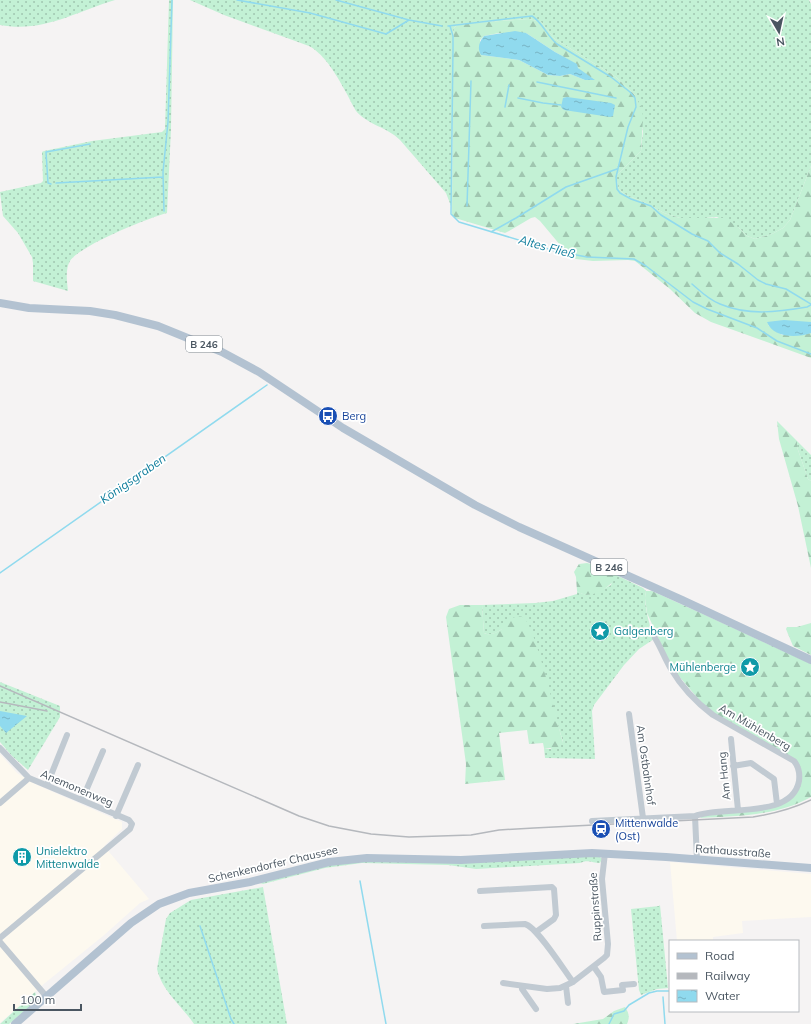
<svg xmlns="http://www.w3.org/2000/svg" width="811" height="1024" font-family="Mulish,sans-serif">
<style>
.commercial{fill:#fdf9ef}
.grass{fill:url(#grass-dots)}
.forest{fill:url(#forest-firs);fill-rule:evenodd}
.water{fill:url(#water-ripples)}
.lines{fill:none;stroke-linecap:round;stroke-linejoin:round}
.stream{stroke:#90daee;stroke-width:1.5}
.minor{stroke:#c1cad2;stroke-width:6}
.major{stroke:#b3c2d1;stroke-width:8}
.rail{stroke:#b5b8bd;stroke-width:1.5}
.labels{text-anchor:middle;stroke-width:3.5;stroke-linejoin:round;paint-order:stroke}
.shield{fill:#fff;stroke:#808990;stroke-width:1}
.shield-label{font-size:10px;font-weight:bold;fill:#4a5661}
.transit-label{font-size:11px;fill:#164399;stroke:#fff;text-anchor:start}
.culture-label{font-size:11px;fill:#0d838f;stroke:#fff;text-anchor:start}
.street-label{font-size:11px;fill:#4a5661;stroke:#fff}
.water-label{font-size:12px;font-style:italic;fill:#0c7c9b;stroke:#fff}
</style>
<defs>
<pattern id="grass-dots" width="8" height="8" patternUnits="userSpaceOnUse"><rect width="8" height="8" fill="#c3f1d5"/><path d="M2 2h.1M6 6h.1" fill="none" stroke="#a0c6b0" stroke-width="1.8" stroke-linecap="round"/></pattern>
<pattern id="forest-firs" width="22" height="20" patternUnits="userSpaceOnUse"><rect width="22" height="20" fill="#c3f1d5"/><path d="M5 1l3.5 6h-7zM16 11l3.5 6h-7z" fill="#a0c6b0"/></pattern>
<pattern id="water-ripples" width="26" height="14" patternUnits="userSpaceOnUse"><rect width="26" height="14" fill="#90daee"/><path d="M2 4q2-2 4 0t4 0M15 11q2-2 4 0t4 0" fill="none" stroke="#78b4c4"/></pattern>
</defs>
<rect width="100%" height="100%" fill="#f5f3f3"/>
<path class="commercial" d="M0,754L17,773L37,785L122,822V829L104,846L149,899L140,903L103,936L45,983L0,1023Z
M670,862L811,874V917L742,921L743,933L713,937V941H677Z"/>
<path class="grass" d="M0,0H115C75,12 43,33 0,25Z
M169,0H173L171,129L167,213C148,218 79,246 70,261C65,269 67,282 68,291L33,281V263L32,257L18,233L3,216L0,192L41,183L43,181L42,152L44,151L92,141L162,132L165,129Z
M190,0H809L811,4V166L790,220L783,228L772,234L755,239L747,236L739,228L717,217L693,219L680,218L664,213L644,202L624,194L619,189L617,181V175L641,151L643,131L635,95L616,77L555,39L541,22L529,19L458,24L454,28L453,43L451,206L446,193L400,140C387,127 368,125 356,111C353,106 350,100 347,94C338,78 326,55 309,46L224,15Z
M797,441L811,455V481L808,479L797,447Z
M614,574L643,588L646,591C643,607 650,624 654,639L639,649L624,665L594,705L592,711L595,759L545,758L544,748L550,749L563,742L555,715L502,629C496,633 491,636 484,633L482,605L535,603L553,601L577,594V591C587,599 600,591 611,585Z
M0,682L60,706V717L28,770L12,756L0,742Z
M599,856L602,859L600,863C593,863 588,859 580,863L476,869L448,865L362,863L325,868L263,884L260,883L311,869L350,861Z
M263,887L287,1024H194C182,1006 162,991 157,969L166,919L170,913L191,900Z
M660,905L668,988L657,989L641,995L639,990L631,909L659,906Z
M35,992L37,997L34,1003L9,1024H0Z"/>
<path class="forest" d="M529,19L541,22L555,39L616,77L635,95L642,109L643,117L641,151L617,175V181L619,189L624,194L644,202L664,213L680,218H725L739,228L747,236L755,239L772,234L783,228L790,220L811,166V322L768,325L782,335L811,333V358L711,322L695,313L670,289L635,261L628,260L593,261L576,259L566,252L540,221L535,217L531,218L509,231L505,233L455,218L452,215L453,43L454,28L458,24ZM499,33H526L555,52L576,64L585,80L570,74L560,76L548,75L519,60L481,55L480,40L484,36Z
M777,421L797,441V447L808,479L811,481V568L798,506L779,439Z
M587,563C597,566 612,569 616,578C608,589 589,601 577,591L576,577L574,572L579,564Z
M646,591H652L705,615L811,664V797C777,816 738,816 700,818L704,815L754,811L796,794C803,785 801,776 799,765L713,713L706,708L672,668L647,613L645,598Z
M460,605H482L484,633C490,636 496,633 502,629L504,621C510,619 519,614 524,618C536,628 557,722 563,742L559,748H544L543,743L529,744L527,730L499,733L505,780L465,784L466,764L446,617L449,609Z
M811,623V655L793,646L786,629L787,627H797Z
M625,1007C629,1013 630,1017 627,1024H573L603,1019L614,1011Z"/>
<path class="water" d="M515,31L526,33L555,52L577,64L578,68L595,80H585L570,74L560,76L548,75L519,60L481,55C477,48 479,42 484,36Z
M567,97L611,103L615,105L613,116L610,117L564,110L561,107L563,98Z
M784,320L811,322V333C797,338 773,338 767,322Z
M0,711L27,716L6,733L0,726Z"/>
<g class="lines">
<path class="stream" d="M237,0L310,13L386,34L409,20L442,26
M336,0L409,20
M448,26L532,16C543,23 547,36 557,44L611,77L630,92L635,98L636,107L628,127L616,177L617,189L620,193L631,199L651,206L661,215L692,234L708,241L720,253L738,264L758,280L766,284L786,289L811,304
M450,26L453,36V47L451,214L459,222L555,251L587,257L634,259L646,266L693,302L707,309L757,328L777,341L811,354
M537,82L616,98
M518,98L543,103L561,105
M505,107L509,85
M56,183L163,177
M51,184L48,183L46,152L90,144
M467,206L471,81
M164,211L163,172L168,122L172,0
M491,232L516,218L566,187L617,169
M692,284C700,291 709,300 720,304C748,316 778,312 807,307L811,305
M0,573L267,385
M360,881L386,1024
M200,926L231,1019L234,1024
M663,997L665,1024
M609,1024L614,1014L624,1011L629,1005L649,993L657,991H670"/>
<path class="minor" d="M629,714L643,818
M731,739L738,810
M0,748L29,778L129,820L132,824L130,829L0,938
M733,766L751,763L774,779L777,804
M47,785L67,735
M82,800L103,751
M0,803L29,778
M116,816L138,765
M695,816L697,860
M592,821L695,816C722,805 792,820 799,781C800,773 799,767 794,761L713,715C697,703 681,686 671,669C665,659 661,648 655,638
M480,891L552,887L554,889L556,915L554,919L536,932
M484,926L525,924C537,927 564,970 573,982
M0,942L46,996
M594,967L601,977L604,992L623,990L622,985L634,984
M503,983L547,989L560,988L573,982L604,958L607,955L608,944L602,879L605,853
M522,986V989L536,1009
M566,986L568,1003"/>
<path class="major" d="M0,303L29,308L90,311L115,315L158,326L222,352L259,372L343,428L475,505L519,527L682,600L811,660
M15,1024L131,923L159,904L189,893L250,882L329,862L367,858L461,860L592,853L666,857L811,868"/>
<path class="rail" d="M0,686L299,816L329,826L371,834L409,837L471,835L499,830L534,828L753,817C773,814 792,809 811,800
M0,702L47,711"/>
</g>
<defs>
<g id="bus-disc" transform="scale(1)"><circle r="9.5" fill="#1a4fb4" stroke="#fff"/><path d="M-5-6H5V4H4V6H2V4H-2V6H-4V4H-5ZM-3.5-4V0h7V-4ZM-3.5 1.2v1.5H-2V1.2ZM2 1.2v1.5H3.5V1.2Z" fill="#fff"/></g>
<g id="sight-disc" transform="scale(1)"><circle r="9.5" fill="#0f9aa8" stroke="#fff"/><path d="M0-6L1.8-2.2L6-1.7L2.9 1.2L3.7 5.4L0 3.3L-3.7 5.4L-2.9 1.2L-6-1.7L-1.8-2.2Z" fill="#fff"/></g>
<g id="station-disc" transform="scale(1)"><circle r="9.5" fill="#1a4fb4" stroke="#fff"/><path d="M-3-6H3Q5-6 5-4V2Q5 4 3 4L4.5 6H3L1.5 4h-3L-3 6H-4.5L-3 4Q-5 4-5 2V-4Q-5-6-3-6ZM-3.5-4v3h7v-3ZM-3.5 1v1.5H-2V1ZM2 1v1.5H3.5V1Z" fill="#fff"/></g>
<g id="building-disc" transform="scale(1)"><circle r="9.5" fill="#0f9aa8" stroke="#fff"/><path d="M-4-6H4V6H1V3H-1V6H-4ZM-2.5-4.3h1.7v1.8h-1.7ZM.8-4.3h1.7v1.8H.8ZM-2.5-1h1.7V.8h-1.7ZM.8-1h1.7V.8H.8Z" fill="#fff"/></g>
</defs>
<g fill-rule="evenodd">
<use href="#bus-disc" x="328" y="416"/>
<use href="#sight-disc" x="600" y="631"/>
<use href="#sight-disc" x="750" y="667"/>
<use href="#station-disc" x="601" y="829"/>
<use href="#building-disc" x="22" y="857"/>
</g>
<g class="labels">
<g class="shield">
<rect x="186" y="336" width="36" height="16" rx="3"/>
<rect x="591" y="559" width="36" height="16" rx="3"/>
</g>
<g class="shield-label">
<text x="204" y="348">B 246</text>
<text x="609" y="571">B 246</text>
</g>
<g class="transit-label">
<text x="342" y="420">Berg</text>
<text x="615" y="827">Mittenwalde<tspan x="615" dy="13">(Ost)</tspan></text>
</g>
<g class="culture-label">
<text x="614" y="635">Galgenberg</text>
<text x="736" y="671" text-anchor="end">Mühlenberge</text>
<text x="36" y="855">Unielektro<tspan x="36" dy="13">Mittenwalde</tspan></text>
</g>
<g class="street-label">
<text transform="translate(755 727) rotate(30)" y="4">Am Mühlenberg</text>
<text transform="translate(646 765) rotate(82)" y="4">Am Ostbahnhof</text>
<text transform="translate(724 776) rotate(-96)" y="4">Am Hang</text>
<text transform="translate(77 788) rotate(23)" y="4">Anemonenweg</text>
<text transform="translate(733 851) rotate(4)" y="4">Rathausstraße</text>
<text transform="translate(273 864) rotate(-13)" y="4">Schenkendorfer Chaussee</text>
<text transform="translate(595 907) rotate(-94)" y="4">Ruppinstraße</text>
</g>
<g class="water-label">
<text transform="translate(547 247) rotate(15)" y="4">Altes Fließ</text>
<text transform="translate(133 479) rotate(-35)" y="4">Königsgraben</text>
</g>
</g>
<rect x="669" y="940" width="130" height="72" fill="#ffffff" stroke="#b7bbc0"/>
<rect x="677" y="953" width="20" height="6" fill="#b3c2d1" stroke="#b7bbc0"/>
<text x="705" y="960" font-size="12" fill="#4a5661">Road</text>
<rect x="677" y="973" width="20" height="6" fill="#b5b8bd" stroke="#b7bbc0"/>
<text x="705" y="980" font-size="12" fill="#4a5661">Railway</text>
<rect x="677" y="990" width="20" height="12" fill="url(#water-ripples)" stroke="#b7bbc0"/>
<text x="705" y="1000" font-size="12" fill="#4a5661">Water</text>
<g transform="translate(779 32) rotate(171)" stroke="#ffffff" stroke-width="3" paint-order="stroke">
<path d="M0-3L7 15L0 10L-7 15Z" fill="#4a5661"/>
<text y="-6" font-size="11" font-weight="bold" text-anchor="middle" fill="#4a5661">N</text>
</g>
<path d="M14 1004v6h67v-6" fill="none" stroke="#4a5661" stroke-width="2"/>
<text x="20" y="1004" font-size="12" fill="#4a5661" stroke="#ffffff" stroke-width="3" paint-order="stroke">100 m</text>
</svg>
